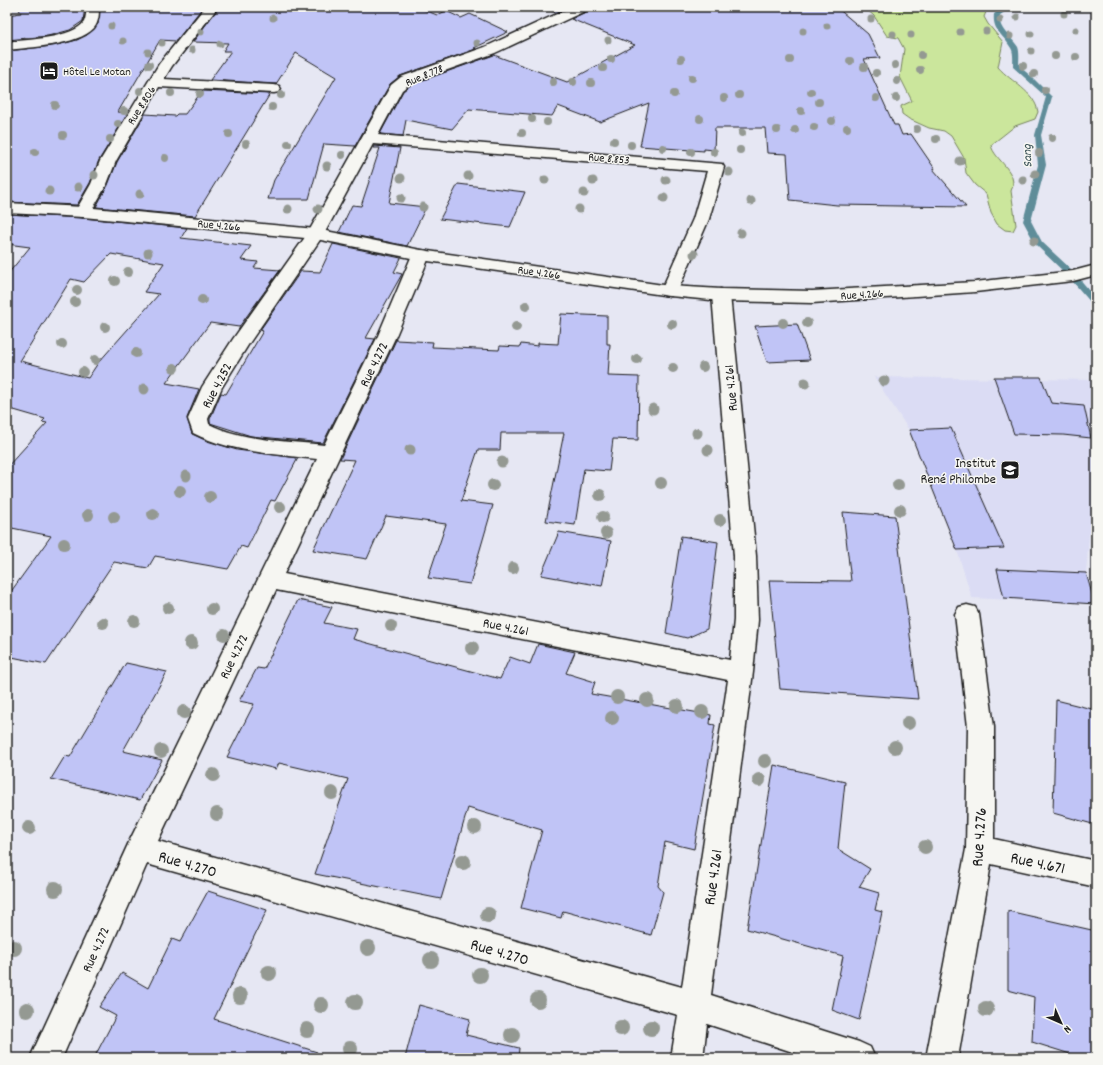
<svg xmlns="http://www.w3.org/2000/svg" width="1103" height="1065" font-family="Dekko,sans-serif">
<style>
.built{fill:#dbdcf4}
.green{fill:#cbe69c;stroke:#74815c}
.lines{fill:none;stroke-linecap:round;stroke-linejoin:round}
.stream{fill:#5f8d99;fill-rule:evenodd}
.building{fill:#c0c4f6;stroke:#1c1c1c;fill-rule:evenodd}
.minor-casing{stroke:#1c1c1c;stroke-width:3}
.tertiary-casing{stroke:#1c1c1c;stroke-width:3}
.minor{fill:#f6f6f2;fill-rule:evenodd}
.tertiary{fill:#f6f6f2;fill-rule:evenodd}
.tree{fill:#949992}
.labels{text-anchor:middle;stroke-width:3;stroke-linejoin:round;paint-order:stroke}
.far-poi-label{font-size:12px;fill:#1c1c1c;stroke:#f6f6f2;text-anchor:start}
.far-street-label{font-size:12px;fill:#1c1c1c;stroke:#f6f6f2}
.far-water-label{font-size:13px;font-style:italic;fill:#3e555a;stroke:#f6f6f2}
.street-label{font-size:14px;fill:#1c1c1c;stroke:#f6f6f2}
.poi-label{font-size:14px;fill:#1c1c1c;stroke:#f6f6f2;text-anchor:end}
.near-street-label{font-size:17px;fill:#1c1c1c;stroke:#f6f6f2}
</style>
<rect width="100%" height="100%" fill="#e6e7f3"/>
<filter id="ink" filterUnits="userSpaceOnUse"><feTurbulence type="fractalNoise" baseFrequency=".025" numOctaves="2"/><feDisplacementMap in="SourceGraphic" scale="8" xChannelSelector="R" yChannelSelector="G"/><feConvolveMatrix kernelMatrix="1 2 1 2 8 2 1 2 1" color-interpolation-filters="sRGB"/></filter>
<g filter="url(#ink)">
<path class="built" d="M874,377L1096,380V510L1091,511L1086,573L1095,604L972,598L957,550L909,430Z"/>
<path class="green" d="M864,7H988L984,17L988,24L1003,42L998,67C1011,82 1035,92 1038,112L1035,119L1015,126L991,145C994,160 1020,172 1011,191L1016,225L1013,231L1005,230L997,224L991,213L986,194L975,185L966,173L964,158L951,136L944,131L929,128L909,119L902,114L901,106L912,101L900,77L904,49L898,38L887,36L874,16Z"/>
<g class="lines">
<path class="stream" d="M1003,7H1009V9L1000,15C998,31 1011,35 1018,47C1020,52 1019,61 1019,66L1033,78L1052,97L1041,135L1046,165L1031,221L1042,242L1072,270L1096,298V306L1093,305L1066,274L1036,245L1023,221L1038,165L1035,135L1046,97L1013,67C1013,62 1014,52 1011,48C1004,35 992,31 994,14Z"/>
</g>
<path class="building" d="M18,7H85L83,21L70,30L48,36L7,40V15L21,13Z
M100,7H203L176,41L160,40L118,112L128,113L99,160L90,183L77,205L7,202V51L53,46L77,40L87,35L98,24Z
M219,7H417L437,15L446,11L461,18L470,14L508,32L474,48L476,49L400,76L390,84L355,146L324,144L309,199H268L274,180L336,77L296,53L276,84L210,80L231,51H223L228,43L193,42Z
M545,7H568L556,13Z
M589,7H836L868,34L880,58L864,59L894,125H898L902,135L911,134L935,169H933L966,207L837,205L790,200L787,154L767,153L765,128H715L714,150L704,149V151L640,146L649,103L600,122L558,106L552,116L469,109L452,129L406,120L403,136L380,134L403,91L412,84L494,55L567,82L635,45L571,19L588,11Z
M202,91L270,94L195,216L96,207L108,185L117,162L145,114L175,116L177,114H185Z
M374,146L400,148L389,203L426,207L407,246L339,232L352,205L361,206L380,148H373Z
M458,184L525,192L510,227L440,219Z
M7,214L83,218L187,228L181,238L251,246L241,260L258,262L254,268L280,270L239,327L210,323L166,383L199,389L187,418L192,434L207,441L237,450L298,458L275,501L271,500L247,548L241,546L228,569L155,556L148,568L114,562L46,664L7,656V597L51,536L7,527V467L47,423L42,422L45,419L7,408V275L30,247L7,244ZM111,254L164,263L144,292L159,294L98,363L88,378L20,361L71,279L84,282Z
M333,244L401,258L394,272L402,274L366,338L375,339L323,443L251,436L210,423V419L221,393L226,394L263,331L260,330L301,271L320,272Z
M561,314L607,316V344H610L608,376L639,377L638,440L613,439L609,471L584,469L575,525L546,521L564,433H501L500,450H478L461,501L493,505L470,584L428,578L446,524L386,516L367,559L313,550L355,460L340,459L396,340L433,342L432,347L499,350L500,346L520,347L521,344L538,346V343L558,344Z
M797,324L810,360L767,362L755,326Z
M994,377H1041L1051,403L1084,406L1091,438L1063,435L1014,434Z
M951,428L973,478L1004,548L957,550L909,430Z
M843,512L895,516L918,699L780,689L769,580L851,581Z
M559,532L611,541L602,586L541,575Z
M681,536L718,542L707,629L687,638L666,633Z
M997,569L1086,573L1095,604L1004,598Z
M298,600L332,607L324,623L357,629L353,639L500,679L510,657L530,664L538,644L575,652L566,673L595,682L591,694L711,715L710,724L715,725L694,849L665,842L658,886L663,892L651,935L563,911L561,918L521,908L542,830L468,808L441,899L315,874L348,779L279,763L276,769L227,757L254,704L239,701L257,668L264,669Z
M126,663L167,672L123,751L162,760L140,800L51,779L65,756L70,757Z
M1056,700L1096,710V825L1053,813Z
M774,765L845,782L838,849L870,869L859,887L879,893L875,910L882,912L859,1020L832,1010L843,956L747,929Z
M208,891L267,910L214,1019L317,1052L316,1058H94L116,1016L99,1007L122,973L148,988L172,939L180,942Z
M1008,911L1096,931V1058H1083L1032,1042L1034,997L1008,990Z
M419,1005L470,1019L466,1035L519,1048L518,1058H405Z"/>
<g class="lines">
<g class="minor-casing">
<path id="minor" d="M87,7H99C99,14 99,22 94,28C77,46 30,47 7,50V42C25,40 74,38 84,22C86,18 86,12 87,7Z
M205,7H218L172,66L164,79L274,85L279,86L281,89L279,92L274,93L159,87L116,161L107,184L91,212L89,215L83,217L77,215L75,212L91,184L100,161L159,64Z
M572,7H588L587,10L495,53L411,83L402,90L378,135L722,164L724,167L709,219L676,295L670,296L664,295L661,291L693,219L707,171L373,144L324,234L250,342L222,387L208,419L209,424C243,441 287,441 324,445L377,338L412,255L415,251L421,250L427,251L430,255L395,338L284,574L730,660L734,620V556L712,295L715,291L721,289L727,291L730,295L756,556L758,620L753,672L711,995L859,1042L870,1047L875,1058H811L707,1024L703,1058H671L678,1015L147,864L62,1058H30L130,840L317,459C276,454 230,452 193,433L188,419L202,387L233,339L308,233L391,85L401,77L485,47ZM276,590L728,680L682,987L158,841Z
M967,605L975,607L979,614L994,727V839L1096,861V887L991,864L958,1058H926L966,849L968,727L955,614L959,607Z"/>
</g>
<g class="tertiary-casing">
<path id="tertiary" d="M7,203L83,207L316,229L421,250L670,286L721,289L812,291L975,282L1073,271L1096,265V275L1073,281L975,292L812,303L721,301L670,296L421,260L316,239L83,217L7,213Z"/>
</g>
<use href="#minor" class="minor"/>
<use href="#tertiary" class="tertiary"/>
</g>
<g class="tree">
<circle cx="1064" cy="14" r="3.5"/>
<circle cx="1017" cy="17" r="3.5"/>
<circle cx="273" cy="18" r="3.5"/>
<circle cx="871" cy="19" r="3.5"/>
<circle cx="1000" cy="20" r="3.5"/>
<circle cx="111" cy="26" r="3.5"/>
<circle cx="827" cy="26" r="3.5"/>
<circle cx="1076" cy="30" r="3.5"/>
<circle cx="803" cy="31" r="3.5"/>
<circle cx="986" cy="31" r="3.5"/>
<circle cx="201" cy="32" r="3.5"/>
<circle cx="960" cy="32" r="3.5"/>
<circle cx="893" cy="34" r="3.5"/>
<circle cx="1031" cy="34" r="3.5"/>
<circle cx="911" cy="35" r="3.5"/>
<circle cx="1010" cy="36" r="3.5"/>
<circle cx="608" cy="40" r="3.5"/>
<circle cx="123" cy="41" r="3.5"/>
<circle cx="162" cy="43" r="3.5"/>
<circle cx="477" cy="43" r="3.5"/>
<circle cx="220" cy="44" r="3.5"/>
<circle cx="192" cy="50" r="3.5"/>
<circle cx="1031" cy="51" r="3.5"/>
<circle cx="148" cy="52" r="3.5"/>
<circle cx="921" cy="55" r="4"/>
<circle cx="1055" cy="56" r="4"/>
<circle cx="1076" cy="57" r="4"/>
<circle cx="611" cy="59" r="4"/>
<circle cx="681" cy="59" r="4"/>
<circle cx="790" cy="60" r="4"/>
<circle cx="850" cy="61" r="4"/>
<circle cx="149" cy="65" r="4"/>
<circle cx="895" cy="65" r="4"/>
<circle cx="1023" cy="66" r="4"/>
<circle cx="864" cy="67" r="4"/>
<circle cx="603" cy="68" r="4"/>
<circle cx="920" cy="70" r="4"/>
<circle cx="876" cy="73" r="4"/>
<circle cx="1034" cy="74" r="4"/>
<circle cx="692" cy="78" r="4"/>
<circle cx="897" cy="81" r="4"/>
<circle cx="553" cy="82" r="4"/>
<circle cx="573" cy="82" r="4"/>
<circle cx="591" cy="83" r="4"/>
<circle cx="1045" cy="90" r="4"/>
<circle cx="140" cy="91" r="4"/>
<circle cx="811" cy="92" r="4"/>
<circle cx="171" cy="93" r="4"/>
<circle cx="200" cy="94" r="4"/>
<circle cx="674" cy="94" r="4"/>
<circle cx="281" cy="95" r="4"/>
<circle cx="739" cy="95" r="4"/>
<circle cx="724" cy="98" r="4"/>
<circle cx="876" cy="98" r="4"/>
<circle cx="896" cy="98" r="4"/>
<circle cx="819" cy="102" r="4"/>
<circle cx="55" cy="105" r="4"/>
<circle cx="272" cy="107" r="4"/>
<circle cx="124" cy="111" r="4"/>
<circle cx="801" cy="111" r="4"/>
<circle cx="532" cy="119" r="4"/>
<circle cx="700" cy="119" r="4"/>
<circle cx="832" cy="121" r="4"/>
<circle cx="547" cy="122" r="4"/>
<circle cx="118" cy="124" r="4"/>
<circle cx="814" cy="127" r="4"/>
<circle cx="847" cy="128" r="4"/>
<circle cx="917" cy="129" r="4"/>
<circle cx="777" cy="130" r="4"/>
<circle cx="795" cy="130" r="4"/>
<circle cx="522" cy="133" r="4"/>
<circle cx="742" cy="133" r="4"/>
<circle cx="229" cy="134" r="4"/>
<circle cx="63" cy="135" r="4"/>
<circle cx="1052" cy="138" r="4"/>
<circle cx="110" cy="139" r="4"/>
<circle cx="936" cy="139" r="4"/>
<circle cx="614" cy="141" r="4"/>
<circle cx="246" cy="144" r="4"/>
<circle cx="288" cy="144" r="4"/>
<circle cx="631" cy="145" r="4"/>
<circle cx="663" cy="148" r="4"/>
<circle cx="740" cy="150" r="4"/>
<circle cx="35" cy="152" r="4"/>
<circle cx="691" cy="152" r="4"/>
<circle cx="714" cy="152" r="4"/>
<circle cx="1039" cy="153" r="4"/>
<circle cx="342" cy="155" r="4"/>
<circle cx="165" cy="158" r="4"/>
<circle cx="960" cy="161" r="4.5"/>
<circle cx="327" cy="166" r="4.5"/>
<circle cx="729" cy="172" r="4.5"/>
<circle cx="1035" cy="174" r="4.5"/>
<circle cx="94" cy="175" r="4.5"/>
<circle cx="468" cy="176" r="4.5"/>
<circle cx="401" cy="178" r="4.5"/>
<circle cx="545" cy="180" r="4.5"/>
<circle cx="666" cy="180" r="4.5"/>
<circle cx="1023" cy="180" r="4.5"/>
<circle cx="593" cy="181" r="4.5"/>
<circle cx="78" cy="187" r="4.5"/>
<circle cx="49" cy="191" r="4.5"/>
<circle cx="584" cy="193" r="4.5"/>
<circle cx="140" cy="194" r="4.5"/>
<circle cx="401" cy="198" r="4.5"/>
<circle cx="664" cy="198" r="4.5"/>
<circle cx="751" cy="201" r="4.5"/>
<circle cx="423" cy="207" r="4.5"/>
<circle cx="288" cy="209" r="4.5"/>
<circle cx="318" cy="209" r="4.5"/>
<circle cx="579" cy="209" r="4.5"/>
<circle cx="741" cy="233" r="4.5"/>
<circle cx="1034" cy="241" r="4.5"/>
<circle cx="148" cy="253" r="4.5"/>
<circle cx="694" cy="254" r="4.5"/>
<circle cx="128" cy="272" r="5"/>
<circle cx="115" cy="281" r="5"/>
<circle cx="77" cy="290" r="5"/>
<circle cx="202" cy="300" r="5"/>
<circle cx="75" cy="302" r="5"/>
<circle cx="526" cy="306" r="5"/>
<circle cx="783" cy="323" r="5"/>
<circle cx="807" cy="323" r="5"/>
<circle cx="672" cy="324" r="5"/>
<circle cx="105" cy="327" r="5"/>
<circle cx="516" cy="327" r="5"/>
<circle cx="62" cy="344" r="5"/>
<circle cx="136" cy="353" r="5"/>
<circle cx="637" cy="359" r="5"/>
<circle cx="95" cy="360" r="5"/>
<circle cx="703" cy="367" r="5"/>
<circle cx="174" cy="368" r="5"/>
<circle cx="673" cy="368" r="5"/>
<circle cx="83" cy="372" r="5"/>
<circle cx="884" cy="381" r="5.5"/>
<circle cx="805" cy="383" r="5.5"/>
<circle cx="144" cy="389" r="5.5"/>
<circle cx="653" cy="409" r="5.5"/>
<circle cx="697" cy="433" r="5.5"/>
<circle cx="410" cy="450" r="5.5"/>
<circle cx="708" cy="450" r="5.5"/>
<circle cx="502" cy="462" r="5.5"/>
<circle cx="186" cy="476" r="5.5"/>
<circle cx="661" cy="483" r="6"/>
<circle cx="493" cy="485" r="6"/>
<circle cx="898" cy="485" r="6"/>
<circle cx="180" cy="491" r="6"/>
<circle cx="600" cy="495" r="6"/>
<circle cx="210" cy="497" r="6"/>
<circle cx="280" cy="507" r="6"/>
<circle cx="900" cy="510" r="6"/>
<circle cx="153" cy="514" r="6"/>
<circle cx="88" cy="515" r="6"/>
<circle cx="114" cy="517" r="6"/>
<circle cx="603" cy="517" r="6"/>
<circle cx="720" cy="520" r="6"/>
<circle cx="606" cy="533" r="6"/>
<circle cx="64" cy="544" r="6"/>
<circle cx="513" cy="568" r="6"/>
<circle cx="168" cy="608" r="6"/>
<circle cx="212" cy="609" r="6"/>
<circle cx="134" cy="621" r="6"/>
<circle cx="103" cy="623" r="6"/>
<circle cx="391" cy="626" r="6"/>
<circle cx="224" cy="635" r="6"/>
<circle cx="191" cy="643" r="7"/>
<circle cx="472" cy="648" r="7"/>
<circle cx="617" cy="697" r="7"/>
<circle cx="647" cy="700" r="7"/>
<circle cx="677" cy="706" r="7"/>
<circle cx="184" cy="712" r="7"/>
<circle cx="702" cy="712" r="7"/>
<circle cx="612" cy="718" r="7"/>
<circle cx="908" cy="723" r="7"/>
<circle cx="895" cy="747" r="7"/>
<circle cx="161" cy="751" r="7"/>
<circle cx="765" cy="761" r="7"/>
<circle cx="213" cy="775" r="7"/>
<circle cx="759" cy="780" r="7"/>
<circle cx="332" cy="793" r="7"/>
<circle cx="217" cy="814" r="7"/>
<circle cx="475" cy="827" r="7"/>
<circle cx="29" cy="828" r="7"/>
<circle cx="925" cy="847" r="7"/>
<circle cx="463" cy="862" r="8"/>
<circle cx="55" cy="889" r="8"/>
<circle cx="488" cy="915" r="8"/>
<circle cx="14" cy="948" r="8"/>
<circle cx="368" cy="948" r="8"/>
<circle cx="431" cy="960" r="8"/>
<circle cx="269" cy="973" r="8"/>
<circle cx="480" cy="975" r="8"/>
<circle cx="240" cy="996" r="8"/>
<circle cx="538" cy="1000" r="8"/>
<circle cx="355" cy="1002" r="8"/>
<circle cx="321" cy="1005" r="8"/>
<circle cx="986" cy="1009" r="8"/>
<circle cx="27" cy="1010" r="8"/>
<circle cx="621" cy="1028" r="8"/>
<circle cx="651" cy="1028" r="8"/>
<circle cx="307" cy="1030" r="8"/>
<circle cx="512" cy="1035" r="8"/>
<circle cx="350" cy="1049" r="8"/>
</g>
</g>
<defs>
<g id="hotel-square" transform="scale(1)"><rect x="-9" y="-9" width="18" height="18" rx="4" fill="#1c1c1c" stroke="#f6f6f2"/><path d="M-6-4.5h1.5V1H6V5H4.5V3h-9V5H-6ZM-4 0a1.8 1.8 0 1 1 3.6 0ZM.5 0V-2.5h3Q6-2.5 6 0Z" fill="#fff"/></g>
<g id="university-square" transform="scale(1)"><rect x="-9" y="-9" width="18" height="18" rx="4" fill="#1c1c1c" stroke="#f6f6f2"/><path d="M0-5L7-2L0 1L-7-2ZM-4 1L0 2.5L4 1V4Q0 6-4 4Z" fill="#fff"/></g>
</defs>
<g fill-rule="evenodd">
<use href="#hotel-square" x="49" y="71"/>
<use href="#university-square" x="1010" y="470"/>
</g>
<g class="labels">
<g class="far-poi-label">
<text x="63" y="75">Hôtel Le Motan</text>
</g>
<g class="far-street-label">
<text transform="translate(424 75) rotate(-23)" y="4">Rue 8.778</text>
<text transform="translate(141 105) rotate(-58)" y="4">Rue 8.806</text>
<text transform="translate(609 158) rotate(5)" y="4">Rue 8.853</text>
<text transform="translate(219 225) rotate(5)" y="4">Rue 4.266</text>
<text transform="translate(539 272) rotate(8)" y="4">Rue 4.266</text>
<text transform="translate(862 294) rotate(-4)" y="4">Rue 4.266</text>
</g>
<g class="far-water-label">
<text transform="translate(1026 156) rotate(-93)" y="5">Sang</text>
</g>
<g class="street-label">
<text transform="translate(373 364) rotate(-64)" y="5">Rue 4.272</text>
<text transform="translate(216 385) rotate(-62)" y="5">Rue 4.252</text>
<text transform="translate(730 388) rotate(-95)" y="5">Rue 4.261</text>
<text transform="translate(506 626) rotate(11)" y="5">Rue 4.261</text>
<text transform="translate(233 656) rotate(-64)" y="5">Rue 4.272</text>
<text transform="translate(95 949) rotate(-66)" y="5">Rue 4.272</text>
</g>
<g class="poi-label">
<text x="996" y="467">Institut<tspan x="996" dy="16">René Philombe</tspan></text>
</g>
<g class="near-street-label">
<text transform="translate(978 837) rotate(-86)" y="6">Rue 4.276</text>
<text transform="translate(1038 862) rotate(12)" y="6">Rue 4.671</text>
<text transform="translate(188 863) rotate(16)" y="6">Rue 4.270</text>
<text transform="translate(712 877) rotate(-82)" y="6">Rue 4.261</text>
<text transform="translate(500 951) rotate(16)" y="6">Rue 4.270</text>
</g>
</g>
<rect width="1103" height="1065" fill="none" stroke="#f6f6f2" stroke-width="24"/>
<rect x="12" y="12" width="1079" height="1041" fill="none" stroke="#1c1c1c" stroke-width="1.5" filter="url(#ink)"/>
<g transform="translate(1061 1023) rotate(135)" stroke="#f6f6f2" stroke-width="3" paint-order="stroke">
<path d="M0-3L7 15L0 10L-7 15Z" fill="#1c1c1c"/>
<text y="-6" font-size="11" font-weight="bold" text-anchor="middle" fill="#1c1c1c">N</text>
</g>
</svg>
